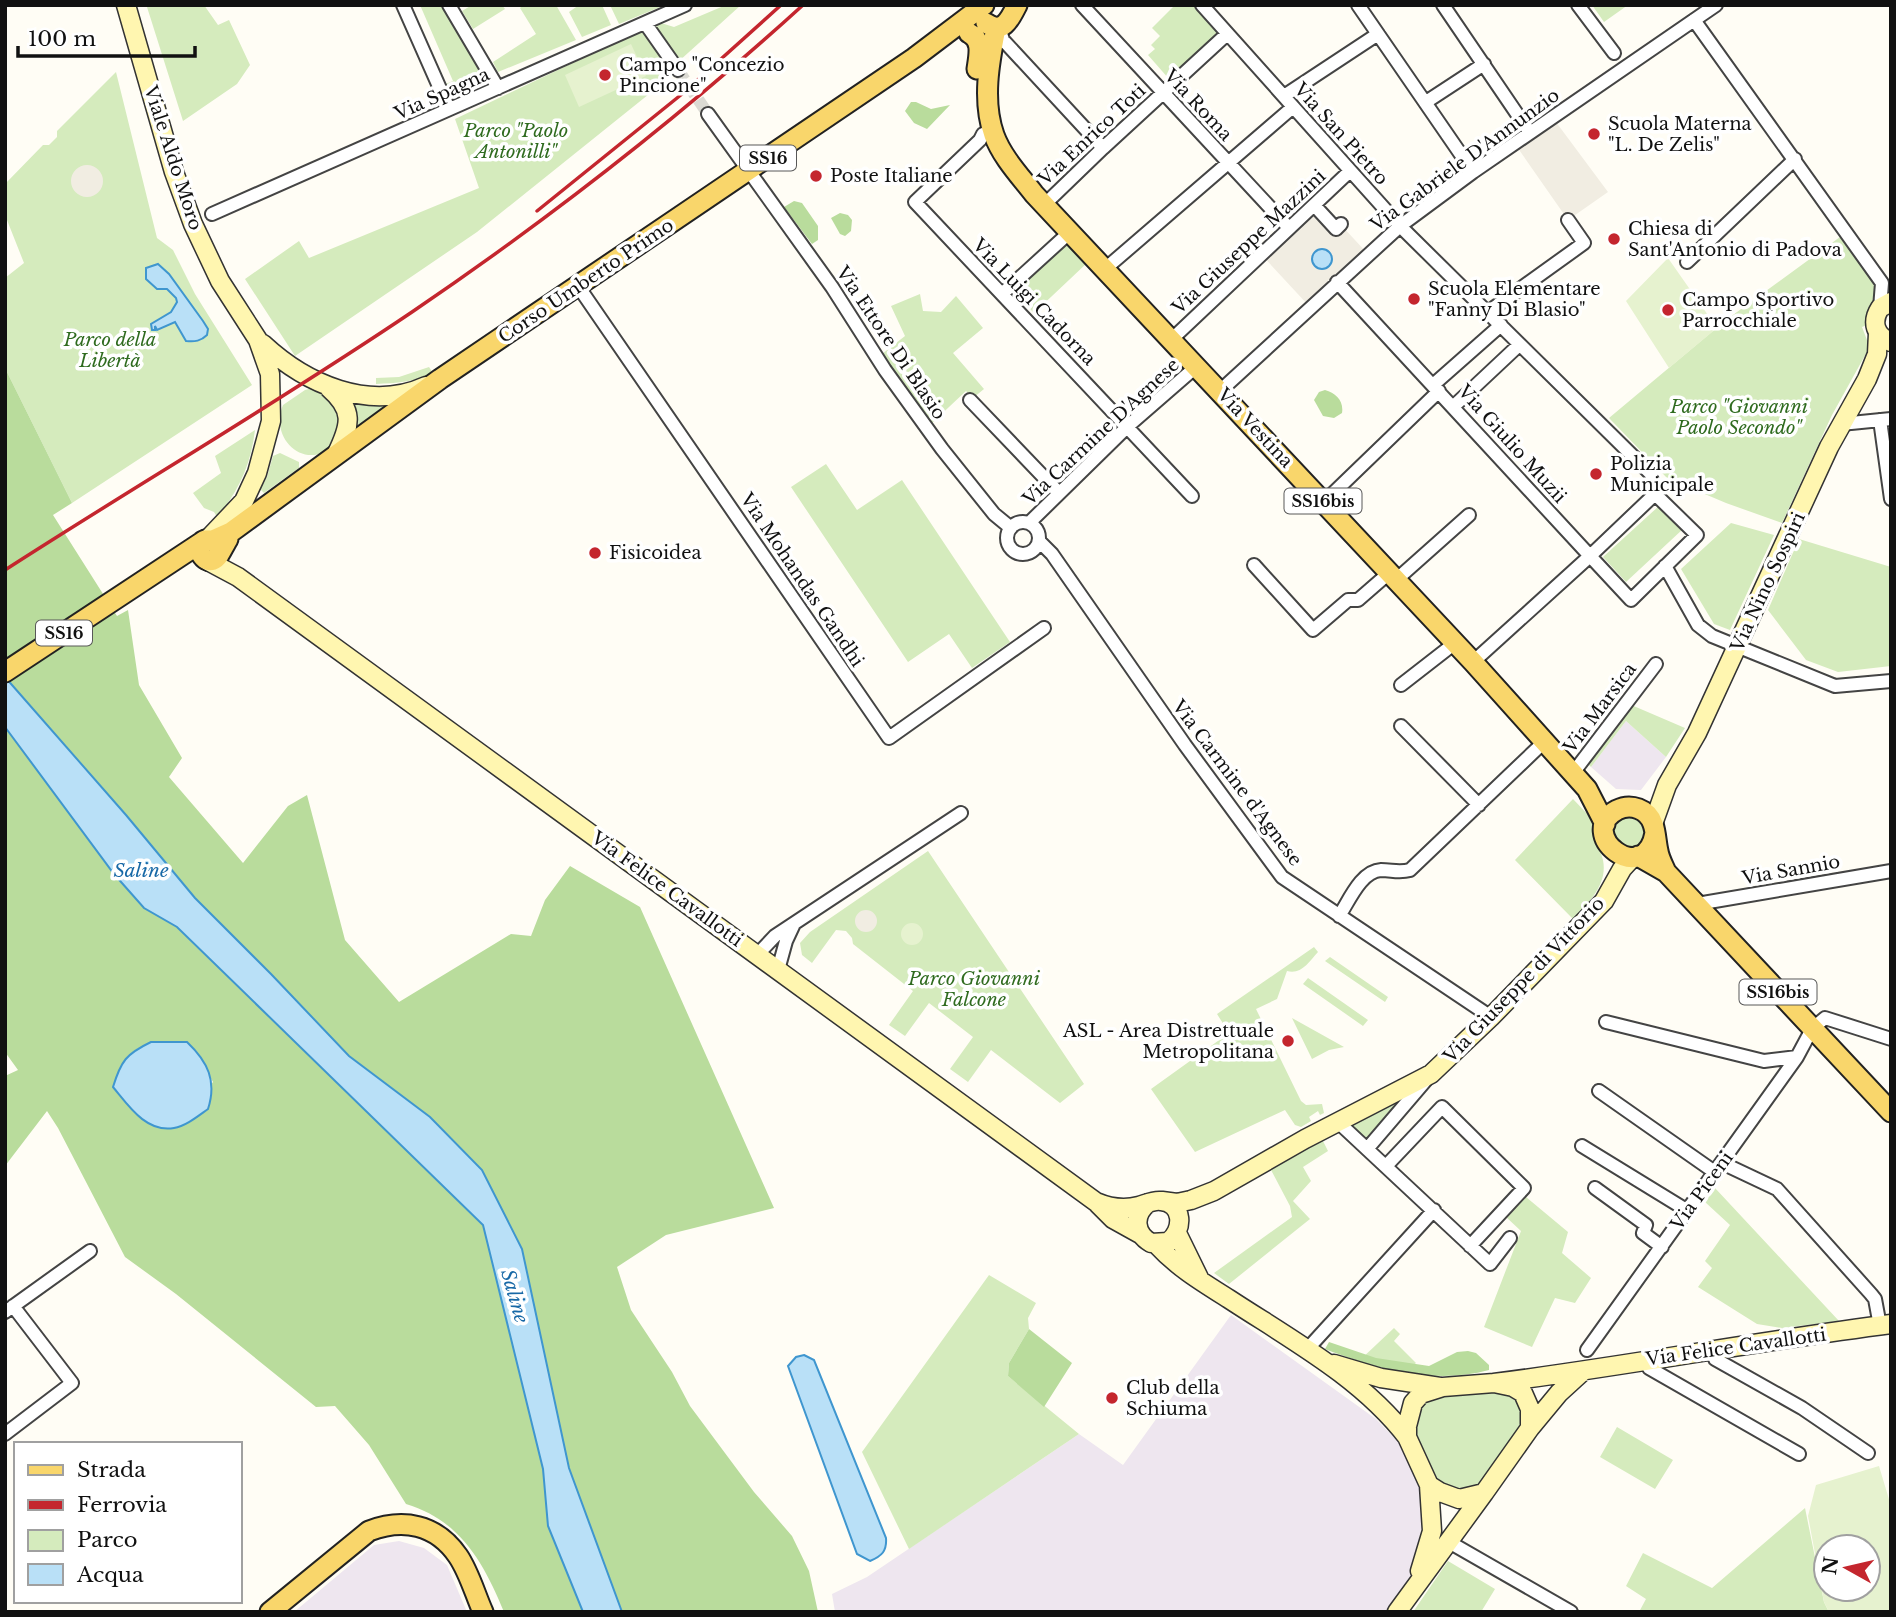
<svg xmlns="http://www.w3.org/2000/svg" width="1896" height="1617" font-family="'Libre Baskerville',serif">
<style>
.industrial{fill:#eee6ef}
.green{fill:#d5ebbd}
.forest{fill:#b9dc9c;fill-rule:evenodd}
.pitch{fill:#e6f2cf;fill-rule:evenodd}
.plaza{fill:#f1ede2}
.water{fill:#b9e0f7;stroke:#3f96cf;stroke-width:2}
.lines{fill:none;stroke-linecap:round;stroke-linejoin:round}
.street-tunnel{stroke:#dbdad3;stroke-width:12;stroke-dasharray:12 6;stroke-linecap:butt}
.street-casing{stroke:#444;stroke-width:16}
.secondary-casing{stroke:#333;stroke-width:21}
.primary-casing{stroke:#222;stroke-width:23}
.street{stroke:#fff;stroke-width:12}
.secondary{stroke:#fff6b0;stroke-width:18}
.primary{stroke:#f9d66b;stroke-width:19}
.rail{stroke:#c4262e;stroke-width:3.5}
.poi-dot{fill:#c4262e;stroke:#fff;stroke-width:2.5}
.labels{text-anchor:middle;stroke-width:7;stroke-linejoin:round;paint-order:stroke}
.shield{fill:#fff;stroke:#585858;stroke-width:2}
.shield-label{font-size:16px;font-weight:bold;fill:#111}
.poi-label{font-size:18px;fill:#111;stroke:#fff;text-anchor:start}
.street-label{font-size:18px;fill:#111;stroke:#fff}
.park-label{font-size:18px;font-style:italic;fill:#2f6b1f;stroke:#fff}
.water-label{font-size:19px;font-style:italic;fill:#1768a6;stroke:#fff}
</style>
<rect width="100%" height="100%" fill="#fffdf5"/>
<path class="industrial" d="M1626,721L1666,757L1641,790L1616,789L1591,767Z
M1231,1315L1376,1419L1404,1448L1420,1476L1423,1520L1411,1575L1385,1612H835L832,1594L867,1577L1079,1434L1123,1465Z
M399,1541L424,1548L447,1565L467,1612H294L374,1545Z"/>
<path class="green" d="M150,5H204L218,25L229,20L250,65L237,84L183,121L147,7Z
M420,5H442L492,86L457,100L451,98L443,85L453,81Z
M472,5H502L505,9L473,29L462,11Z
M523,5H556L576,40L498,72L493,62L536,34L520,8Z
M579,5H602L611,25L582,37L569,12Z
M610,5H665L619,24Z
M726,5H741L678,62L655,27L661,23L674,27Z
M1175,5H1197L1219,32L1169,79L1148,55L1155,49L1151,45L1160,36L1152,28Z
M1592,5H1628L1604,22Z
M642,30L674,74L477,232L295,356L245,279L299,241L309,258L479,188L455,119Z
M116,72L157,238L173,250L195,294L252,385L72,503L5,368V278L24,263L5,215V184L43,145H49L57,137V131Z
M1840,237L1873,282L1877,296L1866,317L1867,325L1862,327L1867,340H1871L1868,350L1832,415L1782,523L1726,503L1667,478L1609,418L1726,320Z
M1065,240L1087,263L1034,313L1012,290Z
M920,294L923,311L941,312L956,296L983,328L953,353L984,389L973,398L966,391L932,423L882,354L905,336L891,306Z
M429,367L433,373C415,382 396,383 376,384V378L399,377Z
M312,388L326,393L343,418C341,426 339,438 334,444C308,473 268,440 283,405L305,390Z
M359,399L389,403L390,408L358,430L353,429V403Z
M255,430C251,464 239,491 217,517L214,512L204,508L193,493L221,473L215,456Z
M280,453L299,462V468L264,493L260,489L267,477L273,456Z
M826,464L857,510L902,480L1010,642L972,668L949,634L908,662L791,487Z
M1660,505L1683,529L1626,582L1603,557Z
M1731,523L1774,535L1730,630L1714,624L1681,569Z
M1799,539L1891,567V666L1838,672L1806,660L1768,610Z
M1629,704L1685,728L1666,757L1626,721L1591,767L1587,763Z
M1573,799L1594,821C1594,838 1599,845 1603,860C1608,885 1588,903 1573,919L1515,860Z
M1612 832a17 17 0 1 1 34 0a17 17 0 1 1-34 0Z
M928,851L1084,1084L1060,1103L991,1050L968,1082L950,1069L973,1037L929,1003L905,1036L889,1025L913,991L853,944L852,938L846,931L836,930L812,963L802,955L800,943L810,932Z
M1314,947L1318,952C1309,962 1301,975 1287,971L1277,999L1256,1009L1301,1101L1306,1105L1322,1104L1324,1113L1320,1115L1318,1111L1309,1117L1311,1121L1301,1127L1295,1125L1285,1110L1195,1152L1151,1089L1229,1033L1217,1014Z
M1330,957L1388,997L1385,1002L1325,961Z
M1308,978L1368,1020L1363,1026L1303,984Z
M1292,1018L1344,1047L1329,1050L1312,1059Z
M1409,1095L1367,1145L1347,1126Z
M1322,1139L1328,1151L1303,1167L1311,1181L1293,1201L1310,1219L1229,1284L1214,1273L1292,1217L1290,1206L1269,1166Z
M1715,1188L1839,1321L1782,1328L1757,1324L1698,1287L1712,1268L1705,1261L1730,1225L1705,1202Z
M1526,1197L1568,1232L1562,1253L1591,1278L1575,1303L1555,1298L1532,1347L1484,1327L1521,1231L1506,1217Z
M989,1275L1036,1303L1028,1318L1029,1329L1009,1363L1008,1376L1079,1434L909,1549L862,1452Z
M1394,1328L1400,1334L1394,1341L1416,1363L1409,1369L1360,1360Z
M1501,1392C1541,1409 1514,1436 1497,1459C1492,1467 1486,1480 1479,1486C1465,1496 1445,1488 1435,1478C1426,1468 1413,1442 1415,1429C1416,1423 1416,1413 1419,1408C1430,1389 1481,1393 1501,1392Z
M1617,1427L1673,1460L1655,1489L1600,1457Z
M1805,1508L1824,1602L1829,1612H1639L1646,1599L1626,1586L1643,1553L1712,1588Z
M1448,1561L1495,1589L1481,1612H1413Z"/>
<path class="forest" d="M911,102H916L931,109L950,105L927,129L914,123L905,111Z
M794,201L802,203L818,226V240L812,244L784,207Z
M840,213L848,215L852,220L851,231L845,236L840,234L831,218Z
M5,368L72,503L53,515L117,616L128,610L139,685L182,758L169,777L243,863L288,806L307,795L345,940L399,1002L511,934L531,936L545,900L570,866L640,907L774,1208L666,1235L617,1267L631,1310L672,1372L690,1406L754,1492L792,1536L809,1571L818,1612H622L569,1468L522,1249L430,1117L349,1056L271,974L195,898L126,815L5,677Z
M1325,390C1336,393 1344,401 1342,413L1334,418L1323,416L1314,400L1319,392Z
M5,727L114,874L144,908L177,926L483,1225L543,1469L548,1526L583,1612H504C484,1563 460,1520 406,1504L369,1445L335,1406L316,1407L176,1294L125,1257L58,1128L47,1111L5,1166V1076L18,1070L5,1052ZM187,1042L196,1051L213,1082L173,1128C137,1123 135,1113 113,1087C127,1042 144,1043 187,1042Z
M1029,1329L1072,1363L1044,1407L1008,1376L1009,1363Z
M1329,1342L1376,1358L1429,1366L1457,1352L1468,1351L1476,1353L1489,1365V1370C1434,1385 1376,1369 1325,1349Z"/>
<path class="pitch" d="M631,44L646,76L579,107L565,75Z
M1668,258L1717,328L1669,368L1626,301Z
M901 934a11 11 0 1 1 22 0a11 11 0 1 1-22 0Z
M1879,1466L1891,1506V1612H1829L1824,1602L1808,1516L1816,1485ZM1826,1547H1868V1589H1826Z"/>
<path class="plaza" d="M1553,118L1608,192L1568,220L1515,144Z
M71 181a16 16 0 1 1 32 0a16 16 0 1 1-32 0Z
M1317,199L1367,253L1309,306L1259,252Z
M855 921a11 11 0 1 1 22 0a11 11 0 1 1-22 0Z"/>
<path class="water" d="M1312 259a10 10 0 1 1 20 0a10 10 0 1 1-20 0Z
M158,264L169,274L203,321L208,329L207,335C201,341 195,342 186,341L175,322L157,330L155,326V330H152L151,324L171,312L177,302L176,298L167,289H157L146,279V268Z
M5,677L126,815L195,898L271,974L349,1056L430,1117L482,1170L522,1249L569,1468L622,1612H583L548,1526L543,1469L483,1225L177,927L144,908L114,874L5,727Z
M151,1042H187C208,1062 217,1081 208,1109C198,1116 186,1126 174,1128C146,1133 128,1105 113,1087C121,1061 126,1054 151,1042Z
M804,1355L814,1360L886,1538C887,1551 882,1556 870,1561L857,1554L788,1366L796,1357Z"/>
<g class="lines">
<path class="street-tunnel" d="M678,70L708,114"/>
<g class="street-casing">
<path id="street" d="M403,5L449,109
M449,5L498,88
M1082,5L1289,228
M1202,5L1400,226L1651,474L1655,494L1697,535L1631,600L1590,556L1655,494
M1358,5L1473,172
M1443,5L1530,133
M1578,5L1614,53
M1694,20L1882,283L1880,308
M645,23L678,70
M999,27L1003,40L1103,148
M1284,96L1378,34
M1426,102L1484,64
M708,114L832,287L885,370L942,449L994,514L1011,528
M983,134L980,140L915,202L1192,496
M1044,205L1103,148L1227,34
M1314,205L1336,229L1341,224
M212,214L685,5
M1687,262L1795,159
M1105,269L1293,107
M1337,282L1590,556L1473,662
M578,286L889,738L1044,628
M1002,294L1070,232
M1488,312L1584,243L1568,220
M1172,339L1350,171
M1433,385L1501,325
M1220,391L1400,226L1473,172L1716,5
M970,400L1059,493
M1454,406L1519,345
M1880,420L1891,499
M1841,424L1891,419
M1324,502L1439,391
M1007 538a16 16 0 1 1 32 0a16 16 0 1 1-32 0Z
M1029,523L1128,426L1197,366
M1039,541L1052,554L1185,745L1282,877L1491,1017
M1254,565L1313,630L1348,600H1358L1389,573
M1665,566L1698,625L1712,636L1835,686L1891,681
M1396,580L1469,515
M1401,685L1455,643
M1401,726L1479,805
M1573,773L1656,664
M1697,904L1891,871
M1339,916C1349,901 1361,871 1381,870C1392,870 1399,873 1410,870L1544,742
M757,955L775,936L961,813
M778,970L786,941L793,926
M1606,1022L1764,1061L1797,1057
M1599,1091L1716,1173
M1338,1122L1490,1264L1510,1238
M1582,1146L1688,1211
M1367,1149L1426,1080
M1722,1163L1777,1189L1871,1294L1875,1299L1880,1326
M1386,1166L1442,1107L1524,1188L1470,1246
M1595,1188L1646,1225L1643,1233L1662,1247
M5,1312L90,1251
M1312,1344L1434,1210
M1587,1350L1797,1057L1812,1029L1825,1018L1891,1039
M1713,1350L1715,1359L1802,1408L1868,1453
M1645,1360L1649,1368L1799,1454
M5,1434L72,1383L13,1306
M1449,1542L1571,1612"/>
</g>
<g class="secondary-casing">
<path id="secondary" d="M126,5L174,172L193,224L220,281L258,340L270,374L271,421L257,473L244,501L208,539
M1891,302L1880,308C1871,322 1875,336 1891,342
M263,344C306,384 369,412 426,386
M329,388C354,410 351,424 337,453
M208,561L238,577L1096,1202C1110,1208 1124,1210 1139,1206C1146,1204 1153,1200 1161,1201C1184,1203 1184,1231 1168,1242L1151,1243C1134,1233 1133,1215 1148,1203
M1653,824L1667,785L1697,733L1829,447L1867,379L1877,354L1878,333
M1162,1201L1177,1203L1191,1200L1214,1191L1305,1139L1431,1074L1491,1017L1604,901L1622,869L1633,857
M1098,1204L1113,1219L1140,1234
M1177,1233L1200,1280
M1156,1244C1177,1267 1202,1282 1229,1299C1290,1339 1362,1378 1407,1437
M1334,1364L1381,1378L1440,1387
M1494,1383C1627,1366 1758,1341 1891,1324
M1494,1383L1513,1387L1523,1393L1530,1409V1428L1484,1493L1459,1499L1440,1492L1429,1485L1407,1437V1426L1413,1403L1421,1394L1443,1387Z
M1530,1428L1559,1393L1582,1372
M1420,1571L1432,1531L1429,1485
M1397,1612L1484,1493"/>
</g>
<g class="primary-casing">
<path id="primary" d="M986,23C1003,35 1010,19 1017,5
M996,28C989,63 982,101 994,135C1002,157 1020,176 1034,194L1473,662L1587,789L1605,824
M969,33C983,40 979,55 977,69
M213,540L231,532L440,379L914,58L984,5
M203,541L199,547C200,558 211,567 219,555C222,550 225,544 228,539
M5,672L205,540H213L220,547
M1655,833C1644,890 1574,833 1617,810C1631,803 1648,809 1653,824C1656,833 1656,843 1658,851C1659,858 1663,865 1666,872
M1638,856L1666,872L1891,1112
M270,1612L369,1531C403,1518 436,1524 458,1556C469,1572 475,1594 483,1612"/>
</g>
<use href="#street" class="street"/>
<use href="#secondary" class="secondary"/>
<use href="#primary" class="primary"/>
<path class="rail" d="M537,211L682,94L781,5
M5,570C140,483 279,402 412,312C549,219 680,117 803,5"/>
</g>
<g class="poi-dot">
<circle cx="605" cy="75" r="7"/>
<circle cx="1594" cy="134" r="7"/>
<circle cx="816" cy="176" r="7"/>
<circle cx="1614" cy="239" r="7"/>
<circle cx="1414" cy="299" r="7"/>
<circle cx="1668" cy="310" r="7"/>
<circle cx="1596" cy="474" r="7"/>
<circle cx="595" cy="553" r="7"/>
<circle cx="1288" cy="1041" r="7"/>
<circle cx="1112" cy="1398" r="7"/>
</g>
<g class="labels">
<g class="shield">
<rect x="740" y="145.5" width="56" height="25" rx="5"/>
<rect x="1284.5" y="488.5" width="77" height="25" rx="5"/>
<rect x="36" y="620.5" width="56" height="25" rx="5"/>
<rect x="1739.5" y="979.5" width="77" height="25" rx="5"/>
</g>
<g class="shield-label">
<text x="768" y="164">SS16</text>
<text x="1323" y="507">SS16bis</text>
<text x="64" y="639">SS16</text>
<text x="1778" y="998">SS16bis</text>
</g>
<g class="poi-label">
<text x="619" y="71">Campo "Concezio<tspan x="619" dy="21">Pincione"</tspan></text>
<text x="1608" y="130">Scuola Materna<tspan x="1608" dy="21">"L. De Zelis"</tspan></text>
<text x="830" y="182">Poste Italiane</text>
<text x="1628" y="235">Chiesa di<tspan x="1628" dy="21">Sant'Antonio di Padova</tspan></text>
<text x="1428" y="295">Scuola Elementare<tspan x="1428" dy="21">"Fanny Di Blasio"</tspan></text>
<text x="1682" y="306">Campo Sportivo<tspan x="1682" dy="21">Parrocchiale</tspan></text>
<text x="1610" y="470">Polizia<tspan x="1610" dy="21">Municipale</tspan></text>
<text x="609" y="559">Fisicoidea</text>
<text x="1274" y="1037" text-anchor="end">ASL - Area Distrettuale<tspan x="1274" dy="21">Metropolitana</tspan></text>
<text x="1126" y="1394">Club della<tspan x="1126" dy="21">Schiuma</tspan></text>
</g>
<g class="street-label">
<text transform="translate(442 94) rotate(-24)" y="6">Via Spagna</text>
<text transform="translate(1198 105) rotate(47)" y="6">Via Roma</text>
<text transform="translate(1341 134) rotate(48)" y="6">Via San Pietro</text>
<text transform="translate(1092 135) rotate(-43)" y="6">Via Enrico Toti</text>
<text transform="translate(173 158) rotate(72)" y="6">Viale Aldo Moro</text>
<text transform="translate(1465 160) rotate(-36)" y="6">Via Gabriele D'Annunzio</text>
<text transform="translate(1249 242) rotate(-43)" y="6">Via Giuseppe Mazzini</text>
<text transform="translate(586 281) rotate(-34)" y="6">Corso Umberto Primo</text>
<text transform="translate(1034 302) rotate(46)" y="6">Via Luigi Cadorna</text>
<text transform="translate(891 343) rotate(56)" y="6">Via Ettore Di Blasio</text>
<text transform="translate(1255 428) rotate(47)" y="6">Via Vestina</text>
<text transform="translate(1101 432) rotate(-43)" y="6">Via Carmine D'Agnese</text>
<text transform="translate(1512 444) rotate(48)" y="6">Via Giulio Muzii</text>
<text transform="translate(802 580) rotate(56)" y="6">Via Mohandas Gandhi</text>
<text transform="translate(1768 582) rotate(-65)" y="6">Via Nino Sospiri</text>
<text transform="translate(1600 708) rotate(-53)" y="6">Via Marsica</text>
<text transform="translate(1237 783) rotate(53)" y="6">Via Carmine d'Agnese</text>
<text transform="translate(1791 870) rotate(-10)" y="6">Via Sannio</text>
<text transform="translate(667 889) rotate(36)" y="6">Via Felice Cavallotti</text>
<text transform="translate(1524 980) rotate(-46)" y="6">Via Giuseppe di Vittorio</text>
<text transform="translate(1702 1191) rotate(-54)" y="6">Via Piceni</text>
<text transform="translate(1736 1347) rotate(-8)" y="6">Via Felice Cavallotti</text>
</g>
<g class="park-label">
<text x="516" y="137">Parco "Paolo<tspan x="516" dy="21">Antonilli"</tspan></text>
<text x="110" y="346">Parco della<tspan x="110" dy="21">Libertà</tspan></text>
<text x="1739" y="413">Parco "Giovanni<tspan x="1739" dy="21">Paolo Secondo"</tspan></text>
<text x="974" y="985">Parco Giovanni<tspan x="974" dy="21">Falcone</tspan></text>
</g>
<g class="water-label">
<text x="141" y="877">Saline</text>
<text transform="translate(515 1296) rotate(74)" y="7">Saline</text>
</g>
</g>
<rect width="1896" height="1617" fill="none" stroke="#111111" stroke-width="14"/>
<rect x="14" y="1442" width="228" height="161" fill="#ffffff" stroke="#a0a0a0" stroke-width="2"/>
<rect x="28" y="1465" width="35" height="10" fill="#f9d66b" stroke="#a0a0a0" stroke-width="2"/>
<text x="77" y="1477" font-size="21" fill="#111111">Strada</text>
<rect x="28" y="1500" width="35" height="10" fill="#c4262e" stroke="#a0a0a0" stroke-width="2"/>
<text x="77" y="1512" font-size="21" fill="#111111">Ferrovia</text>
<rect x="28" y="1530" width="35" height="21" fill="#d5ebbd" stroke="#a0a0a0" stroke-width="2"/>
<text x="77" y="1547" font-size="21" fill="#111111">Parco</text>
<rect x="28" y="1564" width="35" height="21" fill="#b9e0f7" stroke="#a0a0a0" stroke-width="2"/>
<text x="77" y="1582" font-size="21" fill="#111111">Acqua</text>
<g transform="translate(1847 1568) rotate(278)"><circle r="33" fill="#ffffff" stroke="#a0a0a0" stroke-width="2"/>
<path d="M0-5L12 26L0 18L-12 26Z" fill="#c4262e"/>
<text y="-10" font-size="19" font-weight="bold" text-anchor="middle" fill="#111111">N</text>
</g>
<path d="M18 46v10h177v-10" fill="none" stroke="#111111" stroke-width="3.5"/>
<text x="28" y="46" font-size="21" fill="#111111" stroke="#ffffff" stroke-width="5" paint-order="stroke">100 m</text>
</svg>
